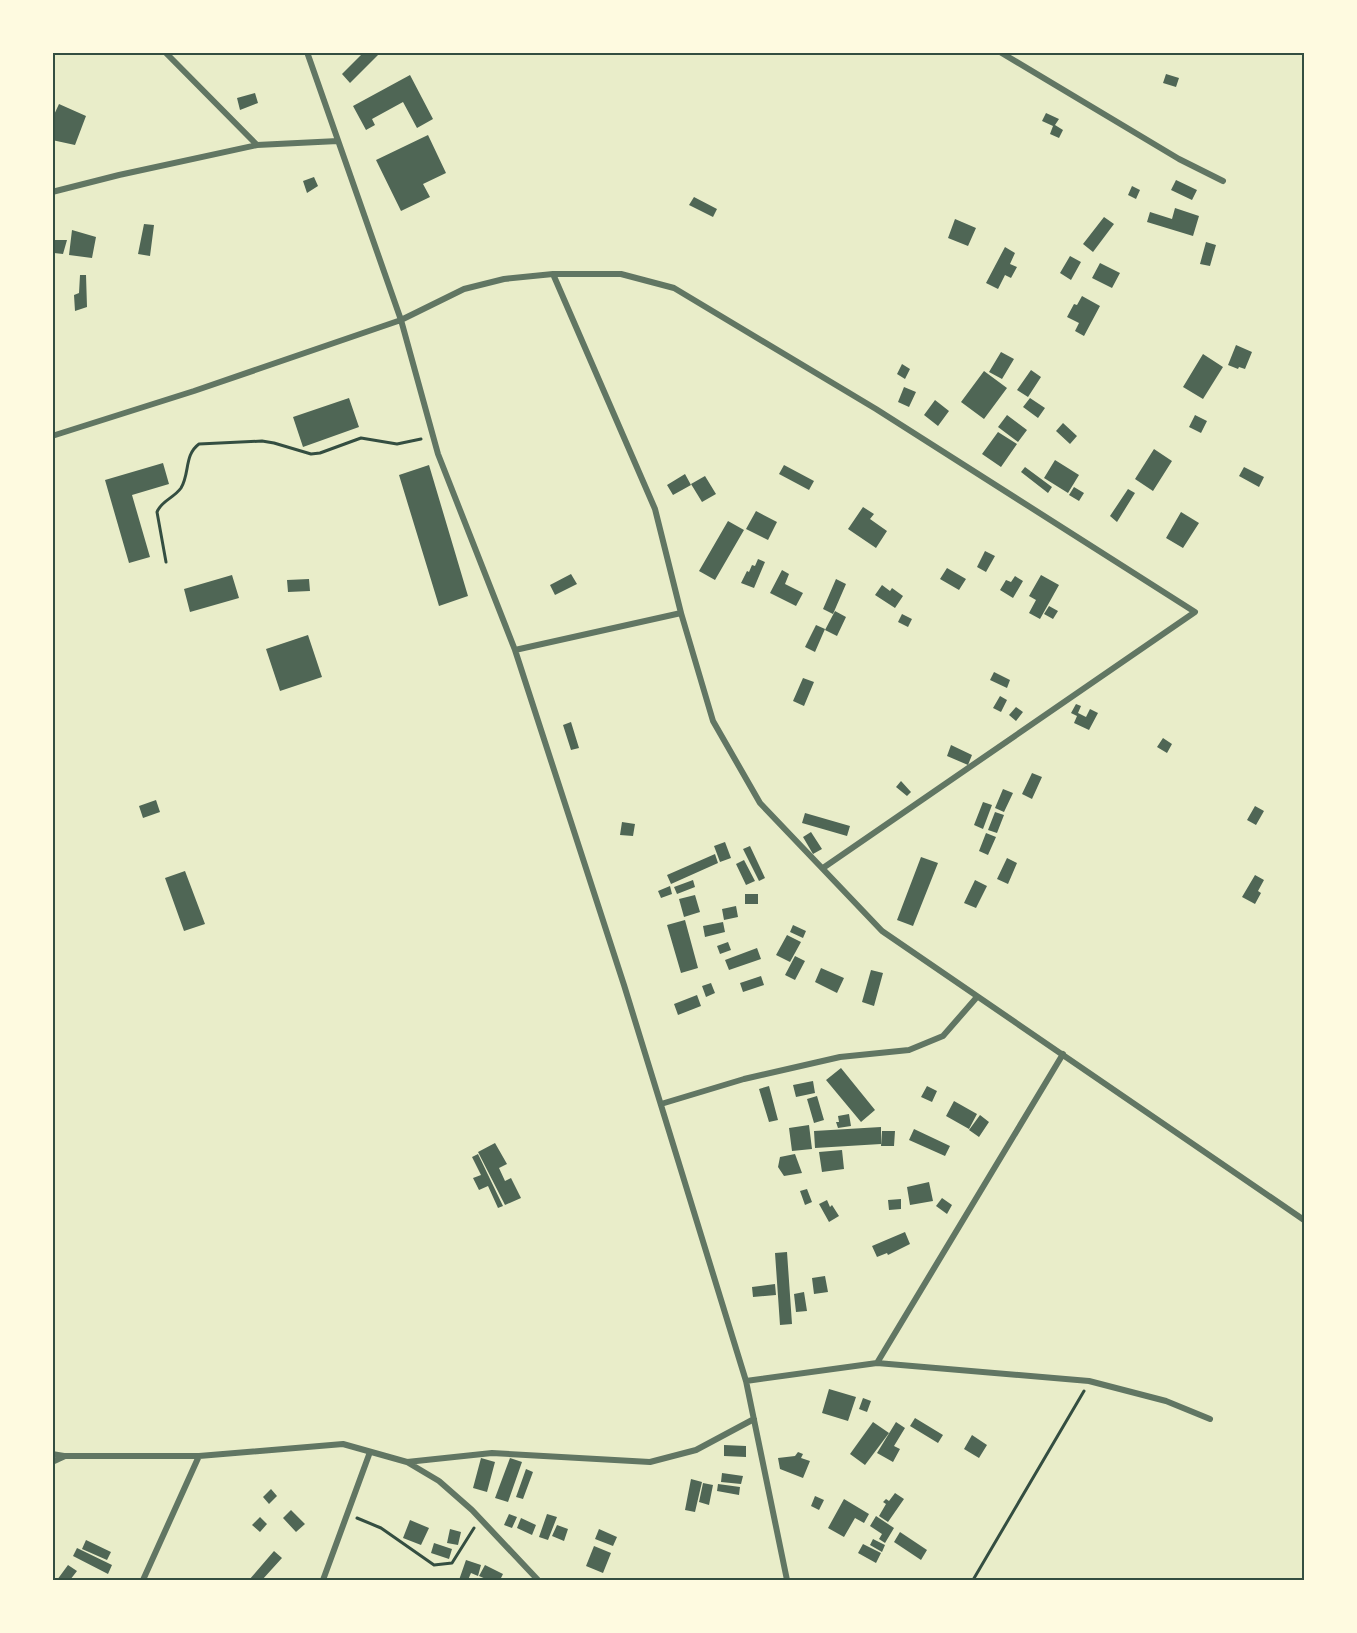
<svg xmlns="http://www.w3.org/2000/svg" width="1357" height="1633" font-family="'Sofia Sans Condensed',sans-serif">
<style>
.building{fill:#4f6655}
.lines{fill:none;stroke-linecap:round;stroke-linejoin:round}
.path{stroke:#344e41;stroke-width:3}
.minor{stroke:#617663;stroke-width:6}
.neatline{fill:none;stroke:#344e41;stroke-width:2}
</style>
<rect width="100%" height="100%" fill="#e9edc9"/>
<path class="building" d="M364,52H381L350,83L342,74Z
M1166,74L1179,78L1176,87L1163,83Z
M410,75L433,119L417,128L403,102L372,119L375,125L366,130L353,106Z
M255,93L258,103L240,110L237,98Z
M59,104L86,116L75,145L52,140V119Z
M1046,113L1059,119L1055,125L1063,130L1059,138L1050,134L1053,126L1042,121Z
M428,135L446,173L423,184L430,197L401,211L376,160Z
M314,177L318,186L307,193L303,181Z
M1176,180L1197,190L1192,200L1171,190Z
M1132,186L1140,190L1136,199L1128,195Z
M694,197L717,209L713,217L689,205Z
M1175,208L1199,216L1193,236L1147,222L1150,212L1172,219Z
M1104,217L1114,224L1093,252L1083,244Z
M955,219L976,228L968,246L948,238Z
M144,224L154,225L150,256L138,254Z
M72,230L96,237L92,258L69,255Z
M53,240H67L63,254L54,253Z
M1206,242L1216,245L1210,266L1200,264Z
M1005,247L1015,253L1010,264L1017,267L1011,278L1005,275L998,289L986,283Z
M1070,256L1081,262L1071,280L1060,273Z
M1100,263L1120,273L1112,288L1092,278Z
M80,275H86L87,307L75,311L74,295L79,293Z
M1082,296L1100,306L1084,336L1075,331L1079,323L1067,317L1074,304L1077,305Z
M1236,345L1252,352L1245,369L1239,367L1238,369L1228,365Z
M1001,352L1014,359L1002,379L989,372Z
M1203,354L1223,367L1203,399L1183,387Z
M902,364L910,369L905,379L897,374Z
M1031,370L1041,377L1028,397L1017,390Z
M984,371L1007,388L984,419L961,402Z
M904,387L916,392L909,407L898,402Z
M349,398L359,427L303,447L293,417Z
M1030,398L1045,408L1038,418L1023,407Z
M935,400L949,411L938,426L924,415Z
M1007,415L1027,430L1018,442L998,427Z
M1195,415L1207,421L1201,433L1189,427Z
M1063,423L1077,436L1070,444L1056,431Z
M998,432L1017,444L1001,467L982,454Z
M1154,449L1172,461L1153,491L1135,479Z
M1055,460L1079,475L1068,493L1044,478Z
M163,463L169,484L132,495L150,557L129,563L105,480Z
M429,465L468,596L439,606L399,475Z
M784,465L814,481L809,490L779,474Z
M1025,467L1052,487L1048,493L1021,472Z
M1244,467L1264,477L1259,487L1239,476Z
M685,474L691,485L673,495L667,485Z
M705,476L716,494L702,502L691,484Z
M1074,487L1084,493L1079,501L1069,495Z
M1128,489L1135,493L1117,522L1110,516Z
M863,507L874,514L870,519L887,531L876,548L848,529Z
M756,511L777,522L768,540L746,529Z
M1181,512L1199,523L1183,548L1166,538Z
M728,521L744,530L715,580L699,571Z
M985,551L995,556L986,572L977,567Z
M758,559L765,562L754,588L741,583L747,571L749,572L752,565L755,566Z
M947,568L966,579L959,590L940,579Z
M782,570L789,574L785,584L803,593L796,606L770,593Z
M571,574L577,584L555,595L550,585Z
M232,575L239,598L190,612L184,589Z
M1041,575L1059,585L1040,619L1029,613L1036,600L1029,596Z
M1015,576L1023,581L1013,598L1000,590L1006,580L1011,582Z
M309,579L310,591L288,592L287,580Z
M836,579L846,584L833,614L823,609Z
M882,585L890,591L892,588L903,596L895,608L875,595Z
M1049,606L1058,611L1053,619L1044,614Z
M835,611L846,617L837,636L825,630Z
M902,614L912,619L908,627L898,622Z
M816,625L825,629L815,652L805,647Z
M308,635L322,677L280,691L266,649Z
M994,672L1010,680L1007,688L990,680Z
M803,678L814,682L804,706L793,701Z
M1000,696L1007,700L1001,712L993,708Z
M1076,704L1081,706L1078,713L1086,717L1090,709L1098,713L1089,730L1074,723L1077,716L1071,713Z
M1016,707L1023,712L1016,721L1009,715Z
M571,722L579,748L571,750L563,725Z
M1163,738L1172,744L1167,753L1157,747Z
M951,745L972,755L968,765L947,756Z
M1032,773L1042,777L1032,799L1022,794Z
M901,781L911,792L907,796L896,787Z
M1003,789L1013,793L1004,812L995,808Z
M156,800L160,812L143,818L139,806Z
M983,802L992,805L983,829L974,825Z
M1255,806L1264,811L1256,825L1247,820Z
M995,812L1004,815L997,833L988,830Z
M805,813L850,826L847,836L802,823Z
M622,822L635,824L633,836L620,835Z
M811,832L822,849L813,854L803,837Z
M986,833L996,837L988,855L979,851Z
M725,842L731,858L720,862L714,846Z
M750,846L765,878L759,881L743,849Z
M715,854L718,863L671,884L667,875Z
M921,857L938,863L913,926L897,920Z
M1007,858L1017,863L1008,884L997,879Z
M744,860L755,881L746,885L736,864Z
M185,871L205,924L184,931L165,878Z
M1255,875L1264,880L1258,891L1261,893L1255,904L1242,897Z
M693,880L695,887L677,894L674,887Z
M975,880L987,886L976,908L964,903Z
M670,886L672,894L661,898L658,891Z
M745,894H758V904H745Z
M695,895L700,912L684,917L679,899Z
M736,906L738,917L724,920L722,909Z
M685,920L698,968L681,973L667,925Z
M723,922L725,932L705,937L703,926Z
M793,925L806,931L803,938L790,932Z
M787,935L801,942L790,962L776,955Z
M728,942L731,950L720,954L717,946Z
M757,948L761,959L729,970L725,960Z
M795,956L805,961L795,980L785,975Z
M821,968L844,978L837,993L815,982Z
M871,970L883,973L874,1006L862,1002Z
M761,976L764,985L743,992L740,983Z
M711,983L715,993L706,997L702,986Z
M697,995L701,1006L678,1015L674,1004Z
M841,1068L875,1110L861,1122L826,1080Z
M813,1081L815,1093L796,1097L793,1085Z
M769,1086L778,1120L769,1122L759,1089Z
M927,1086L937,1091L932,1102L921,1097Z
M817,1096L824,1120L814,1123L807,1099Z
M954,1101L977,1114L969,1129L946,1116Z
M849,1114L851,1126L838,1128L836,1122H839L838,1116Z
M980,1115L989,1122L979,1137L969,1130Z
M809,1125L812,1149L792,1151L789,1128Z
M881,1127V1144L815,1148L814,1131Z
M914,1129L950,1146L945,1156L909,1140Z
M882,1131H895L894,1146H881Z
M495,1143L507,1164L499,1168L505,1181L511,1178L521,1198L505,1205L478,1152Z
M842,1150L844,1169L822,1172L819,1152Z
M478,1154L503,1206L498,1208L488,1186L479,1190L473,1178L481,1175L472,1157Z
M795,1154L802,1173L784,1176L778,1167L780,1157Z
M929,1182L933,1201L910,1205L907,1187Z
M807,1189L812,1202L805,1205L800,1191Z
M942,1198L952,1205L947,1214L936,1206Z
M901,1199V1209L889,1210L888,1200Z
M827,1200L830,1207L832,1205L839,1216L829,1222L819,1204Z
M905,1232L910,1244L888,1255L887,1253L877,1257L872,1246Z
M787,1252L792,1324L780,1325L775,1253Z
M825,1276L828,1292L814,1294L812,1278Z
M775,1284L776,1295L753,1297L752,1287Z
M804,1292L807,1311L796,1312L794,1294Z
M829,1389L856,1397L848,1421L822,1413Z
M863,1398L871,1401L867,1412L859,1409Z
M915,1418L943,1435L938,1443L910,1426Z
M873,1422L889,1433L865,1465L850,1454Z
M896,1422L905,1428L894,1446L900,1449L893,1462L877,1453Z
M972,1435L987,1445L979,1458L964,1449Z
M724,1445L746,1446V1457L724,1456Z
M798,1452L803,1454L801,1458L810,1461L803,1478L780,1469L778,1458L795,1456Z
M481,1458L495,1462L487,1492L473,1488Z
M510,1458L522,1462L508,1502L495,1498Z
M526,1469L533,1472L523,1499L516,1497Z
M722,1473L743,1476L741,1484L721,1482Z
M691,1479L702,1482L695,1512L685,1510Z
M703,1483L713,1485L709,1505L699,1502Z
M718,1484L740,1487L739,1495L717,1491Z
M271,1489L277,1496L269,1504L263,1497Z
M895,1493L904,1499L888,1522L879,1516L886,1504L883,1502L886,1499L889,1501Z
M815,1496L824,1500L819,1510L811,1506Z
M844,1499L869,1514L864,1523L855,1518L844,1537L828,1528Z
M291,1510L305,1524L296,1532L283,1518Z
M509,1514L517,1517L512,1528L504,1525Z
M547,1514L557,1517L548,1540L539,1537Z
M876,1516L894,1528L885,1543L879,1539L882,1534L870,1526Z
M260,1517L267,1524L260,1532L252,1525Z
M521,1518L536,1525L532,1535L517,1528Z
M410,1520L429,1528L421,1545L403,1538Z
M557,1525L568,1529L564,1541L552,1536Z
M450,1529L461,1532L458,1545L447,1543Z
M599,1529L617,1537L613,1546L595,1539Z
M900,1532L927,1550L921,1560L894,1542Z
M873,1539L885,1545L882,1552L870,1545Z
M86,1540L111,1552L107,1560L82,1549Z
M434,1543L452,1549L449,1559L431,1553Z
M863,1544L881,1553L876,1563L858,1553Z
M594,1546L611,1553L603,1573L586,1566Z
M77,1548L112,1565L108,1574L73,1556Z
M274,1551L282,1558L262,1580H249Z
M466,1560L481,1565L478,1576L471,1573L468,1580H459Z
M68,1565L77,1571L70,1580H57Z
M485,1565L503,1574L500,1580H488L479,1576Z"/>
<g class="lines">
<path class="path" d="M166,562L157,512C161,501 174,498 181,488C190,473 184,455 199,444L262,441L274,443L311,454L320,453L361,438L397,444L421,439
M357,1518L381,1528L434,1565L452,1563L474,1528
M973,1580L1084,1391"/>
<path class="minor" d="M165,52L257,145L338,141
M307,52L401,320L438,454L515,650L624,985L746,1381L787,1580
M1000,52L1179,159L1223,181
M52,192L119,175L257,145
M553,274L655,509L681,613L713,721L760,803L882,931L1304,1220
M52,436L194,391L401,320L464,289L504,279L553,274H621L674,288L876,409L1195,612L823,868
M515,650L681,613
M661,1104L744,1079L840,1057L909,1050L943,1036L977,997
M877,1363L1063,1054
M746,1381L877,1363L1089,1381L1166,1401L1210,1419
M52,1454L64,1456
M52,1462L65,1456H199L343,1444L407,1462L439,1481L472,1510L538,1580
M407,1462L492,1453L650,1462L696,1450L754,1419
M143,1580L199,1456
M323,1580L370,1452"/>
</g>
<rect width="1357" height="1633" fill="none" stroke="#fefae0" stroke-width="108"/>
<rect x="54" y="54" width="1249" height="1525" class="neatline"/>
</svg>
